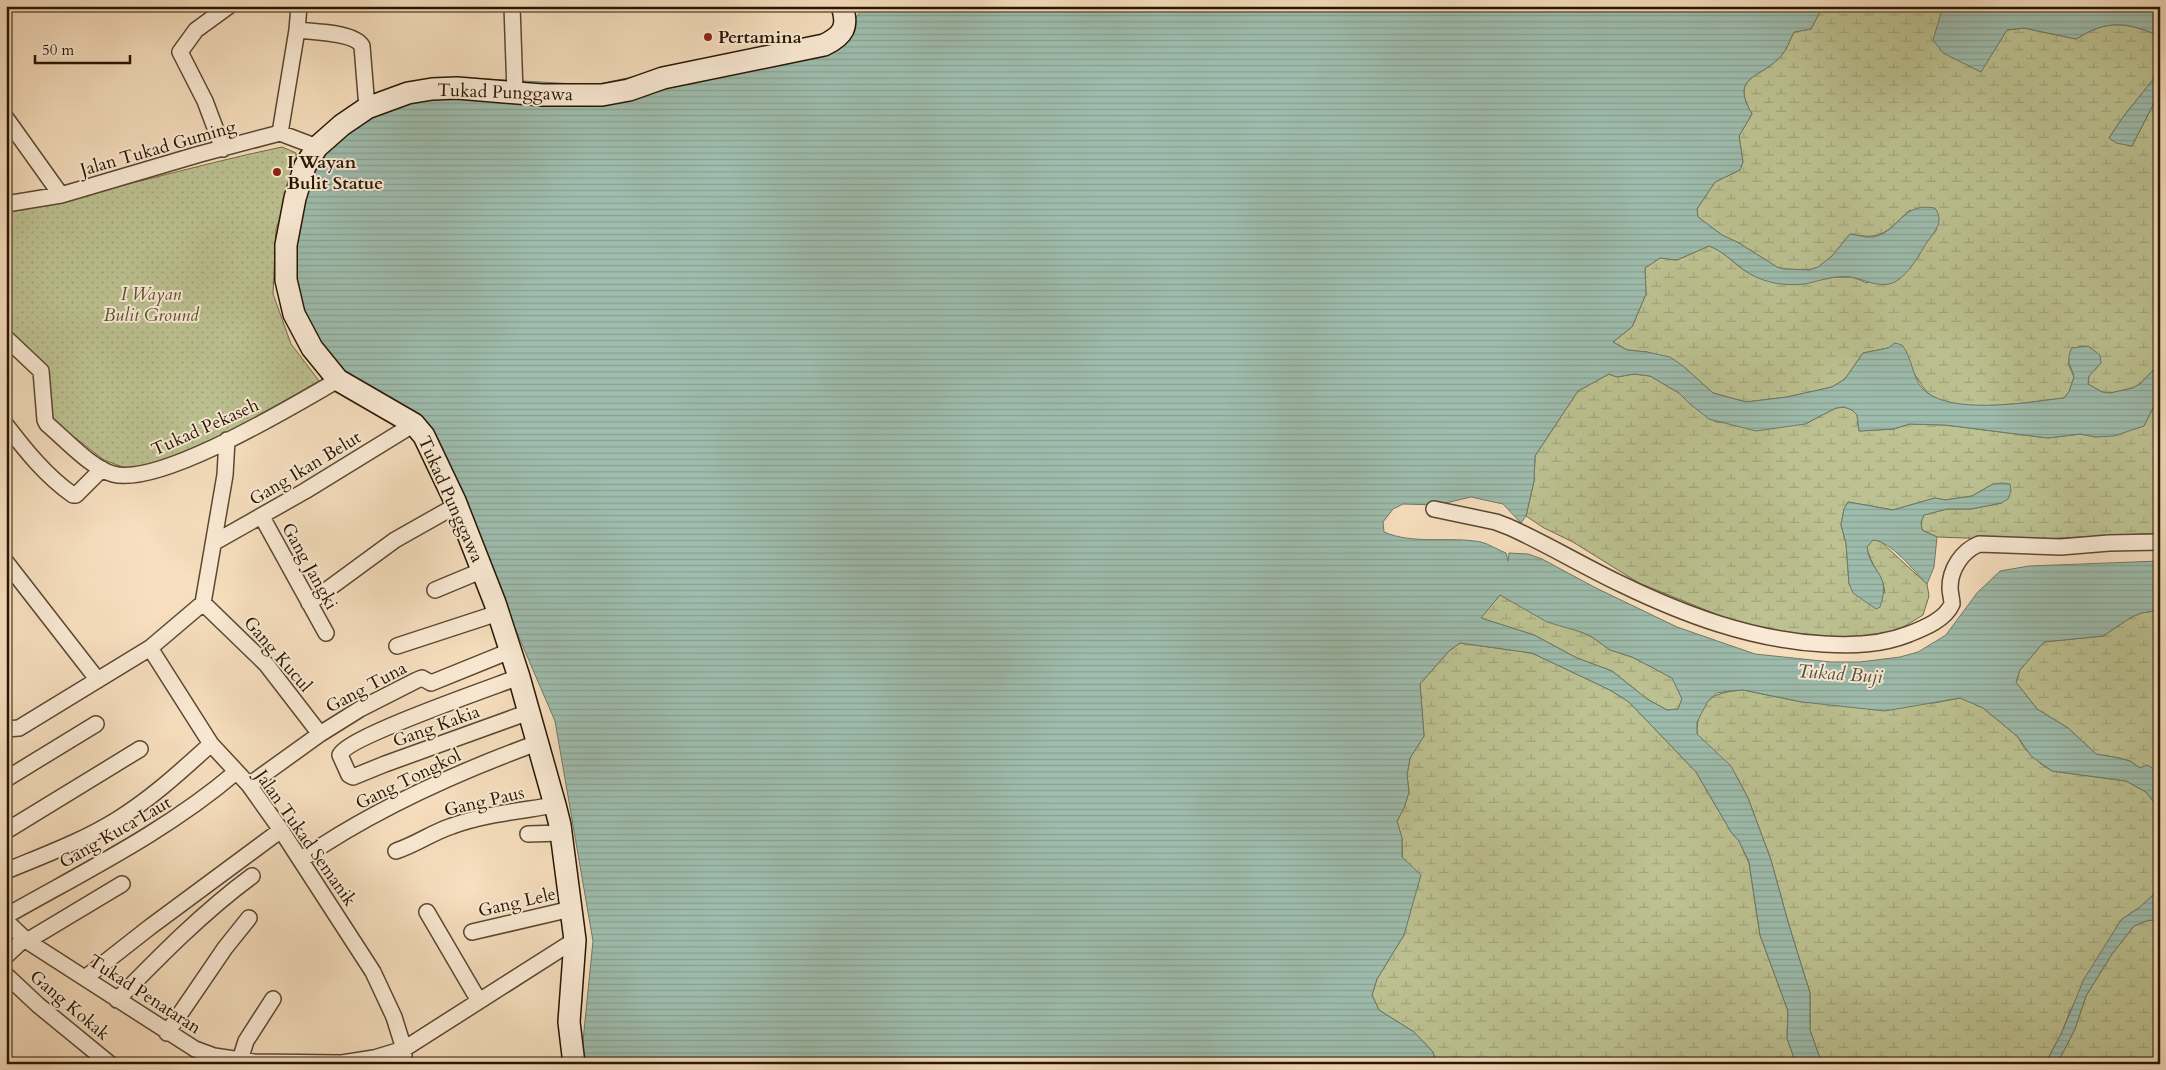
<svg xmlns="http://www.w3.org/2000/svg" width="2166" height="1070" font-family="Cardo,serif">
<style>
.wetland{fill:url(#wetland-marsh);stroke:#726c4a}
.park{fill:url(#park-dots);stroke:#726c4a}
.water{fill:url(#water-rules);stroke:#6e7a69;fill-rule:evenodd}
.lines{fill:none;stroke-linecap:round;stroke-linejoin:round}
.street-casing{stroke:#5b4831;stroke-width:18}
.secondary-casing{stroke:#271602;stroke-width:24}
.street{stroke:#faead5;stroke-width:15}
.secondary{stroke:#faead5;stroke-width:21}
.poi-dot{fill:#8f2418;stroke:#faead5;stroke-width:2}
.labels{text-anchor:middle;stroke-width:4;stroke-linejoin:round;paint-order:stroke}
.poi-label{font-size:18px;font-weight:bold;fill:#271602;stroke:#faead5;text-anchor:start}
.street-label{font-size:18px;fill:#271602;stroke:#faead5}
.park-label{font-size:18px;font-style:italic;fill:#5c5234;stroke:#faead5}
.water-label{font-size:19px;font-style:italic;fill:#51503e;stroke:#faead5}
</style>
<defs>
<pattern id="wetland-marsh" width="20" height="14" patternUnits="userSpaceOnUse" patternTransform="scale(1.25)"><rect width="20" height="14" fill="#bdc292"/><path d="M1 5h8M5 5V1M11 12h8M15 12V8" fill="none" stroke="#a2a67c"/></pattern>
<pattern id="park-dots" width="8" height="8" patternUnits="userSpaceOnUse" patternTransform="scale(1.25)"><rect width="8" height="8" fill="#bdc292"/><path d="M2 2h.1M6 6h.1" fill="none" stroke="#a2a67c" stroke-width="1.8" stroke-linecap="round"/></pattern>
<pattern id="water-rules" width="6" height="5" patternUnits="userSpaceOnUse" patternTransform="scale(1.25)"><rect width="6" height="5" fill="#9ebdae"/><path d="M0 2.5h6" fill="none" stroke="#88a294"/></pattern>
</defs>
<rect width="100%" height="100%" fill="#f7dfbf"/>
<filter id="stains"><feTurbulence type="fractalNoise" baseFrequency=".004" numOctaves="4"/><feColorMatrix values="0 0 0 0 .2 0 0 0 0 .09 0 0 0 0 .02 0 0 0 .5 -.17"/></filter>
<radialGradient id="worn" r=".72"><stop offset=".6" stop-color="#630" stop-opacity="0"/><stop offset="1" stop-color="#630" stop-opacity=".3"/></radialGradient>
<path class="wetland" d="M1823,6L1847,9V6H1940L1980,72L2007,30L2024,28L2076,39C2108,19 2126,22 2160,36V71L2123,117L2109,138L2132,146L2155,101H2160V363L2141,383L2133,388L2110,393L2102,392L2088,384L2089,376L2101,363C2096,351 2093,346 2079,346L2068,363L2074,377L2069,392L2064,398C2030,402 1961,414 1932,396C1923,390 1921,383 1915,375C1909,365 1897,357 1888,348L1863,353L1845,379L1832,387L1787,397L1746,402L1713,393L1683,366L1647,352L1627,350L1613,342L1632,327L1646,294L1645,268L1660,258L1677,260L1709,246C1721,250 1727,257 1737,265C1749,275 1764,281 1779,283C1803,287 1825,275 1849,277C1855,277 1861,281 1867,283L1927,242L1937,229L1910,210C1887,231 1883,241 1850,234L1832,256L1818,267L1810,270L1784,269L1777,267L1739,243L1722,235L1698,217L1697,209L1715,182L1740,170L1743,162L1739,136L1752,114C1729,75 1761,79 1781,56C1787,50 1790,39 1794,32L1811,29Z
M1609,374L1617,377L1634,374L1650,376L1679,393L1690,404L1716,422L1805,424L1836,408L1844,407L1852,410L1857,415L1859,431L1894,429L1909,424L1945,425L2048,438L2080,434L2096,437L2144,426L2160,394V533L2021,540L1937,537L1922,530L1921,522L1924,515L1947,509H1971L2002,503L1993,484L1972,496L1945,500L1935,498L1893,510L1848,502L1844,509L1841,525L1846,543L1849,584L1885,593C1883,575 1869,563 1867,547L1872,540L1880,541L1927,584L1929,596L1923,615L1895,632L1837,641L1753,629L1639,583L1573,542L1544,528L1526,516L1534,481L1535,456L1578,391Z
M1500,595L1592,637L1610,650L1632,657L1673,678L1682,699L1678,709L1667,710L1647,699L1612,671L1577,658L1534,635L1480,618Z
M2160,610V772L2157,770L2140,768L2130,761L2119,758L2096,754L2068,728L2037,709L2016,682L2020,670L2044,642L2103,636L2130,618L2141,613Z
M1460,643L1532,653L1610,690L1629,702L1696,772L1731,832L1739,841L1749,863L1760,935L1788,1011L1787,1038L1796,1064H1436L1433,1052L1414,1032L1379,1010L1372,995L1377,979L1404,935L1402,838L1397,821L1404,808L1409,792L1407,775L1410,758L1424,736L1420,684L1449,651Z
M1743,690L1802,702L1934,703L1960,698L1971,702L1983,708L2018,737L2024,748L2041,764L2052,771L2126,781L2146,792L2160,810V886L2157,892L2140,907L2121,920L2070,1011L2062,1032L2045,1064H1822L1810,1030V993L1788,922L1771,860L1748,798L1737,777L1697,734C1697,701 1712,692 1743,690Z
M2160,919V1064H2057L2075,1029L2086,996L2112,954L2134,926L2146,921Z"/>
<path class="park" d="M282,147L296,153L297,170L276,229L273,294L291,344L323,386L216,440L166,461L128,469L104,460L52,420L48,371L6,331V209C100,195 190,166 282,147Z"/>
<path class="water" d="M864,6H1823L1811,29L1794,32C1790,39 1787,50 1781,56C1761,79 1729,75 1752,114L1739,136L1743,162L1740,170L1715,182L1697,209L1698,217L1722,235L1739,243L1777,267L1784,269L1810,270L1818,267L1832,256L1850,234C1858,235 1866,238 1873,237C1900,232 1900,202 1935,208C1946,224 1932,233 1924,247C1917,259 1909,272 1898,280C1882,291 1866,279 1850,277C1835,275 1819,281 1805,284C1789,286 1771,284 1756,277C1738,269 1728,253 1709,246L1677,260L1660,258L1645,268L1646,294L1632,327L1613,342L1627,350L1647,352L1670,357L1683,366L1713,393L1746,402L1787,397L1832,387L1845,379L1863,353L1888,348L1895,343L1902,345C1912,357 1912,375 1921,387C1946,417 2029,402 2064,398L2069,392L2074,377C2071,365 2065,360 2072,348L2088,346L2100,355L2101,363L2089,376L2088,384L2102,392L2110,393L2133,388L2141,383L2160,363V394L2144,426L2114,436L2096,437L2080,434L2048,438L1945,425L1909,424L1894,429L1859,431L1857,415L1852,410L1844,407L1836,408L1805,424L1756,431L1709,419L1690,404L1679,393L1650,376L1634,374L1617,377L1609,374L1578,391L1535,456L1534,481L1526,516L1521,523L1503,504L1471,497L1437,505L1403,504L1393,509L1383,522L1384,532C1414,545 1449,536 1481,542C1489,544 1498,550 1506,553L1508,561L1509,553L1528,554L1542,559L1596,588L1677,627L1755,654L1831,662H1860L1900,657L1918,652L1946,635L1977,593L2000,571L2029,566L2160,561V610L2141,613L2130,618L2103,636L2044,642L2020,670L2016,682L2037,709L2068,728L2096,754L2119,758L2130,761L2140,768L2147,765L2160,772V810L2146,792L2126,781L2052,771L2031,756L2018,737L1983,708L1960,698L1885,711L1802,702L1743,690L1730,691L1717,693L1708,701L1697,722V734L1731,766L1748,798L1771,860L1788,922L1810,993V1030L1822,1064H1796L1787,1038L1788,1011L1760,935L1749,862L1739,841L1731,832L1696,772L1629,702L1610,690L1532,653L1460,643L1449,651L1420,684L1424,736L1410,758L1407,775L1409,792L1404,808L1397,821L1402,838V857L1421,875L1404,935L1377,979L1372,995L1379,1010L1414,1032L1433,1052L1436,1064H585L582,1051L593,941L555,721L428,426L352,384L317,345L289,289L304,186L333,127L418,84L469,78L594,85L806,40L852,24ZM1500,595L1547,622L1581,632L1592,637L1610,650L1632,657L1672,678L1682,699L1678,709L1667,710L1647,699L1612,671L1577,658L1534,635L1481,618Z
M1940,6H2160V36C2126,22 2108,19 2076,39L2024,28L2007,30L1981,72L1943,53L1933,40L1942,10Z
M2160,71V101H2155L2132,146L2116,143L2109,138L2123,117Z
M2002,483L2010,484L2011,491L2008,499L2001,503L1971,509H1947L1924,515L1921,522L1922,530L1937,537L1934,567L1927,584C1914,571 1891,541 1873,540L1867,547C1870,574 1892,572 1880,607L1876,609L1853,593L1849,584L1846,543L1841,525L1844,509L1848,502L1893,510L1935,498L1945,500L1972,496L1993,484Z
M2160,886V919L2146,921L2134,926L2112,954L2086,996L2075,1029L2057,1064H2045L2062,1032L2084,979L2121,920L2140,907L2156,892Z"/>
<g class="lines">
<g class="street-casing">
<path id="street" d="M512,6L515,93
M297,30C313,32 354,32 362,46L367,108
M6,118L61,195
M280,133L297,30L299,6
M223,149L205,101L180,52L196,30L229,6
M6,204L61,195L200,154L280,133L317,147
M6,338L41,371L45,420L47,424C65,439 91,468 113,474C160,487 294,405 338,380
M6,425C26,451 46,476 73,495H76L102,469
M1434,509L1496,522L1509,527C1547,544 1583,566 1621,584C1685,615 1752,640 1824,644C1853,646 1881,645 1909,634C1924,628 1945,620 1952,604C1952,599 1950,593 1950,588C1950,569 1962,551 1979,544L2061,547L2109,543L2160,542
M262,517L326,633
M215,542L305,491L414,424
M6,562L97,679
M435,590L483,570
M203,603L266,664L320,734
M309,603L395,540L457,505
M397,646L498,613
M150,648L211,744L249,785L281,830L373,972L394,1017L404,1049V1064
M519,677C493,687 347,737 340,755L349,775L353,777L385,764L529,712
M6,729L19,728L150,648L203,603L225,475L227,440
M6,779L96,724
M249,785L320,734L360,709L417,680L422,678L431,683L510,651
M6,831L140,749
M528,834L562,833
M396,851C417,844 433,832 452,826C485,814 521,811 555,805
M302,859C374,809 455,773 537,743
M6,871C44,855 83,841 118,819C152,798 181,771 211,744
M427,912L479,1001
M6,916C85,871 167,831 236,772
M6,921L27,941L195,1049L214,1056L254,1062L342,1063L374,1058L404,1049L575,940
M472,932L571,909
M27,941L122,884
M6,956L24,939
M6,975L38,1005L110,1064
M85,978L150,927L281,830
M117,1000C160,956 202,913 252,876
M167,1033L225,948L249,918
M240,1060L246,1041L273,999"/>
</g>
<g class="secondary-casing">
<path id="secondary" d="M574,1064L569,1022L575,940L560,825L555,805L519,677L495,603L455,501L424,436L414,424L338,380L312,348L294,314L286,280V245L295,198L305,166L317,147L342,125L367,108L408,93L432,89L457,88L542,95H602L629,90L663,78L824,45C843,36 849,27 842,6"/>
</g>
<use href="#street" class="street"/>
<use href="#secondary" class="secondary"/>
</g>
<g class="poi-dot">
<circle cx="708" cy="37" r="5"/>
<circle cx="277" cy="172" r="5"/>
</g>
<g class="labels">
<g class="poi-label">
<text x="718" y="43">Pertamina</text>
<text x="287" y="168">I Wayan<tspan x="287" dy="21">Bulit Statue</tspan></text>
</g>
<g class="street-label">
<text transform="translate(505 92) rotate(2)" y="6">Tukad Punggawa</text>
<text transform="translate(158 148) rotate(-16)" y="6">Jalan Tukad Guming</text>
<text transform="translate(205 427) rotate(-24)" y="6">Tukad Pekaseh</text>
<text transform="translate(305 468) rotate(-31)" y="6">Gang Ikan Belut</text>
<text transform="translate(451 499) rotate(66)" y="6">Tukad Punggawa</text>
<text transform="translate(310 566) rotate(61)" y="6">Gang Jangki</text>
<text transform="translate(278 654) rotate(49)" y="6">Gang Kucul</text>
<text transform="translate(366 687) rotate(-28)" y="6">Gang Tuna</text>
<text transform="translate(436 726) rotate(-20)" y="6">Gang Kakia</text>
<text transform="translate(408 779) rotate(-26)" y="6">Gang Tongkol</text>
<text transform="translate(484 801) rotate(-13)" y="6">Gang Paus</text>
<text transform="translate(115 832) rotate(-30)" y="6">Gang Kuca Laut</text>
<text transform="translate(306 838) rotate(55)" y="6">Jalan Tukad Semanik</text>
<text transform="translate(517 902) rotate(-13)" y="6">Gang Lele</text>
<text transform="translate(145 994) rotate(33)" y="6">Tukad Penataran</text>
<text transform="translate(70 1005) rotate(40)" y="6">Gang Kokak</text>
</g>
<g class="park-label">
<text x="151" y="300">I Wayan<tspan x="151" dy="21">Bulit Ground</tspan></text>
</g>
<g class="water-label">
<text transform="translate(1840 673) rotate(4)" y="7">Tukad Buji</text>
</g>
</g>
<rect width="2166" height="1070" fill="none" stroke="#f7dfbf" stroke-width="25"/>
<rect x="8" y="8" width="2151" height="1055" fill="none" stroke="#271602" stroke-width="2.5"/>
<rect x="12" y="12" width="2141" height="1045" fill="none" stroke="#271602"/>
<path d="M35 55v8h95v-8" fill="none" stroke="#271602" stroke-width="2.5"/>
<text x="42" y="55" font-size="15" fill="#271602" stroke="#faead5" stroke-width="4" paint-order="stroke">50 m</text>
<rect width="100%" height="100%" filter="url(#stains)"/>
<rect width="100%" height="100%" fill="url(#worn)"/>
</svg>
